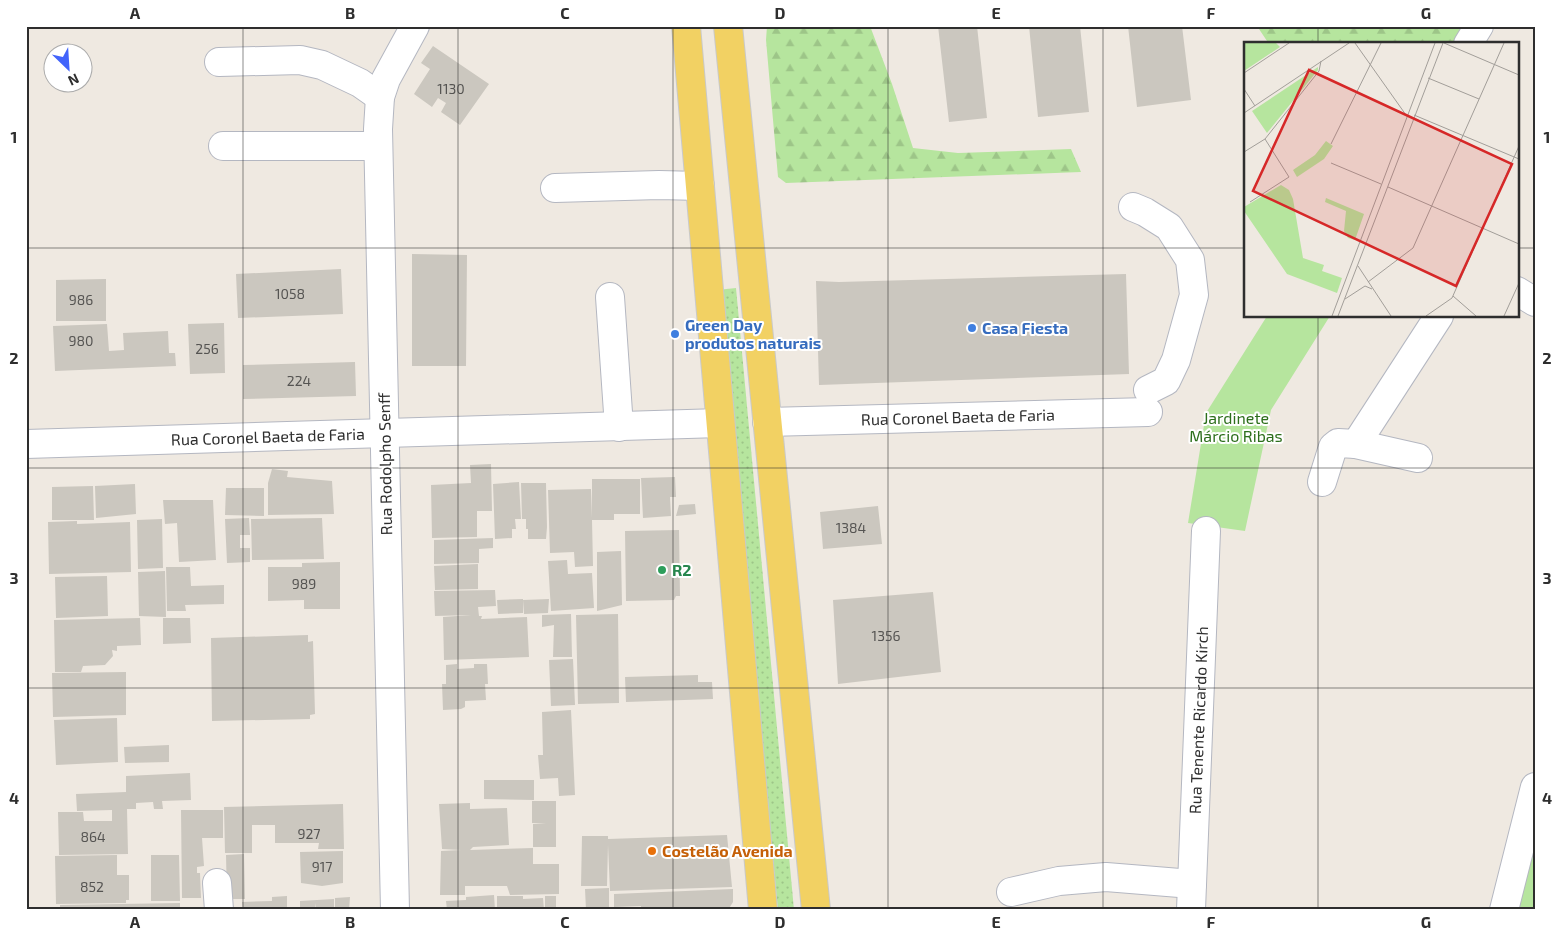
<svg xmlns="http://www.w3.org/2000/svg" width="1561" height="936" font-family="'Exo 2',sans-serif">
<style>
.grass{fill:url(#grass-dots)}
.forest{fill:url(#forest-firs)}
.park{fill:#b6e59e}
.building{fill:#cbc7bf}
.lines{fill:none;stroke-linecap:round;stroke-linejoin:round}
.minor-casing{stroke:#b4b7c1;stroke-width:30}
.major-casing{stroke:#c9c9c9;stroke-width:30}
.minor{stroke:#fff;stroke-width:28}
.major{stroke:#f2d163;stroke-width:28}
.grid{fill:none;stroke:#2e2e2e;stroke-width:1;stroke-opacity:0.55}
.shop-dot{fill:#3f7fe0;stroke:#fff;stroke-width:2}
.leisure-dot{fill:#2e9e5b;stroke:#fff;stroke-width:2}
.food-dot{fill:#e8710a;stroke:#fff;stroke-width:2}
.labels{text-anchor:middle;stroke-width:4;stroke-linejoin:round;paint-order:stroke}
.number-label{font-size:14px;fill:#555452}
.shop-label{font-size:16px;font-weight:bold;fill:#366cbe;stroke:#fff;text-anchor:start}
.street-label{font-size:16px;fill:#2e2e2e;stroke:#fff}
.park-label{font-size:16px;fill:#2c6e1b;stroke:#fff}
.leisure-label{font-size:16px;font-weight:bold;fill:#27864d;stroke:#fff;text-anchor:start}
.food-label{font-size:16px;font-weight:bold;fill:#c56008;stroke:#fff;text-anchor:start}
.inset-road{fill:none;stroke:#a29e99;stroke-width:1}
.view{fill:#d62828;fill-opacity:0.15;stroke:#d62828;stroke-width:2.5}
.inset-edge{fill:none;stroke:#2e2e2e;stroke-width:2.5}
.neatline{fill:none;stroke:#2e2e2e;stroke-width:2}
.grid-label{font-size:16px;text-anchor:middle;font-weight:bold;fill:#2e2e2e}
</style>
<defs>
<pattern id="grass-dots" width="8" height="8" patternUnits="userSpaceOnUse" patternTransform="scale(1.25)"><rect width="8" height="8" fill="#b6e59e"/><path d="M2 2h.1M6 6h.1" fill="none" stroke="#9dc588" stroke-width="1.8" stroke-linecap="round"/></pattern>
<pattern id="forest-firs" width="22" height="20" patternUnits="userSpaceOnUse" patternTransform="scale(1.25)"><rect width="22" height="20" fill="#b6e59e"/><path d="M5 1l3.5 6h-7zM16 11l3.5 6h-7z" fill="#9dc588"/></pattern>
</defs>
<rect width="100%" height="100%" fill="#efe9e1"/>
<path class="grass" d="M736,288L794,910H778L717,290Z"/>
<path class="forest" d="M767,26H870L892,84L913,148L958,153L1071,149L1081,172L786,183L778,177L766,40Z
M1257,26H1464L1452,44H1269Z"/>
<path class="park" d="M1267,316H1330L1271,410L1245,531L1188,523L1206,413Z
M1535,840V910H1517Z"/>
<path class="building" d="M938,26H977L987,118L949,122Z
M1029,26H1080L1089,112L1038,117Z
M1128,26H1182L1191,100L1137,107Z
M433,46L489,84L460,125L441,112L446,103L438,98L432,107L414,94L430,69L421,63Z
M412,254L467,255L466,366H412Z
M341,269L343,314L238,318L236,274Z
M1126,274L1129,374L819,385L816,281L839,282Z
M106,279V321H56V280Z
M224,323L225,373L190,374L188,324Z
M107,324L109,351L124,350L123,333L168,331L169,353H175L176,366L55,371L53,326Z
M355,362L356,396L243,399V365Z
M491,464L492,511H477V537L432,538L431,485L471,483L470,465Z
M272,469L288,471L287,477L332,481L334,514L268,515V483Z
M675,477L676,497H670L671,516L643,518L641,478Z
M592,479H640V514H614V520H592L593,566L575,567L574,552L550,553L548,490L591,489L592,518Z
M519,482L521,519H515L516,529H512V538L495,539L493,484Z
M521,483H546L547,527L546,539H528V529H526V519H522Z
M135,484L136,514L96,518L95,486Z
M93,486L94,520H52V487Z
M226,488H264V516L225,515Z
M163,500H213L216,560L179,562L177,523L165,524Z
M695,504L696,514L676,516L679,505Z
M878,506L882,544L823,549L820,512Z
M249,518L250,535H240V548H250V562L227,563L225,519Z
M322,518L324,559L252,560L251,519Z
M162,519L163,568L138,569L137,520Z
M77,521V524L130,522L131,572L49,574L48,522Z
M679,530L680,596H676L674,600L626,601L625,531Z
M493,538V548L479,549V563L434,564V540Z
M621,551L622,605L597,611V552Z
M567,560L568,574L592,573L594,608L551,611L548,561Z
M340,562V609H304V600L268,601V567H302V563Z
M478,564V589L435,590L434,566Z
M166,567H190L191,586L224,585V604L185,605L186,611H167Z
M165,571L166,617L139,616L138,572Z
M107,576L108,616L56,618L55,577Z
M495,590L496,606L478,607L479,616H482L481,619L527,617L529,657L444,660L443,617L471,615L435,616L434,591Z
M933,592L941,672L838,684L833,600Z
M523,599V613L498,614L497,600Z
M549,599L548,613L524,614L523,600Z
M571,614L572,657H553L554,625L542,627V615Z
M618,614L619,703L578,704L576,615Z
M140,618L141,645L117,646V651L112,650L113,656L105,665L83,666L81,672H55L54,620Z
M163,618H190L191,643L163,644Z
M308,635V642L313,641L315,714L310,715V719L212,721L211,638Z
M573,659L575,705L551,706L549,660Z
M457,664V669L474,668V664H487L488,684H485L486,700L465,701V707L461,709L443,710L442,684H446V665Z
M126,672V715L53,717L52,673Z
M698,675V682H712L713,699L626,702L625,677Z
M571,710L575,795L559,796L558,778L540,779L538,755H543L542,712Z
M117,718L118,762L56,765L54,720Z
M169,745V762L125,763L124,747Z
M190,773L191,800L162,801L163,809H154L153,802L136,803V809H127L128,854L59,855L58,812H83L84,821H112V810L77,811L76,794L126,792V776Z
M484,780H534V800L484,799Z
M532,801H556V847H533V824L546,823H532Z
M470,803V809L507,808L509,845L473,847L470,850L533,848V864H559V894L510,895L507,886H465V895H440L441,851L461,850L442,849L439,804Z
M343,804L344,849H318L319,843H275V825H252V853H225L224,807Z
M181,810H223V838H202L204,866L197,867V873H200L201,898H182Z
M727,835L732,887L610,891L608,845L607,886H581L582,836H608V839Z
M343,851V883L322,886L301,883L300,852Z
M244,854L245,899H227L226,855Z
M117,855V875H129V900H126V903L56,904L55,856Z
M151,855H179L180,901H151Z
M609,888V910H586L585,889Z
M733,889V902L728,910H641V906L614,907V894Z
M494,895L495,910H447L446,901L466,900V897Z
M287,896V910H243L242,902L272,901V897Z
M497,896H523V899L543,898L544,910H497Z
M545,896H556V910H545Z
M350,897L349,910H316V903L315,910H300V901L334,899V908H342L335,907V898Z
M180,903V910H60V905Z
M360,907L367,909V910H355V908Z"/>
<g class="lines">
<g class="minor-casing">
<g id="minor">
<path d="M1468,44L1479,26"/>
<path d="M219,62L300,60L322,65L360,83L380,97"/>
<path d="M223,146H378"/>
<path d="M555,188L659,185L700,186"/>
<path d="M1133,207L1145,212L1169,227L1190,260L1194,295L1176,360L1166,381L1148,390"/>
<path d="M1517,291L1535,302"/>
<path d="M610,297L619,427"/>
<path id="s1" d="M767,422L1148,412"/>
<path id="s2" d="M26,444L720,423"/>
<path d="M1356,444L1418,458"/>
<path d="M1322,482L1333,447L1338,443L1356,444L1439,316"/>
<path d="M217,883L219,910"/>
<path d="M1011,892L1059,881L1106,877L1192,884"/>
<path d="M395,910L378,129L380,97L386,79L415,26"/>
<path id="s3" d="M1191,910L1206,531"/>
<path d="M1504,910L1535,787"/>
</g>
</g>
<g class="major-casing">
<path id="major" d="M686,26L763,910
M728,26L816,910"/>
</g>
<use href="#minor" class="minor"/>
<use href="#major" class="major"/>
</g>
<path class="grid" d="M243,26V910M458,26V910M673,26V910M888,26V910M1103,26V910M1318,26V44M26,248H1245M1517,248H1535M1318,316V910M26,468H1535M26,688H1535"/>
<g class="shop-dot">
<circle cx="972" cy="328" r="5"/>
<circle cx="675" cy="334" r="5"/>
</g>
<circle class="leisure-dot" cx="662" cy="570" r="5"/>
<circle class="food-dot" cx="652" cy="851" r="5"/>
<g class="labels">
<g class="number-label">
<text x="451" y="94">1130</text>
<text x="290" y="299">1058</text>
<text x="81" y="305">986</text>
<text x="81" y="346">980</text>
<text x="207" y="354">256</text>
<text x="299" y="386">224</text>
<text x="851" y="533">1384</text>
<text x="304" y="589">989</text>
<text x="886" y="641">1356</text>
<text x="309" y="839">927</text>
<text x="93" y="842">864</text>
<text x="322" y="872">917</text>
<text x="92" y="892">852</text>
</g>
<g class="shop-label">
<text x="685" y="331">Green Day<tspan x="685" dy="18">produtos naturais</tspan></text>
<text x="982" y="334">Casa Fiesta</text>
</g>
<g class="street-label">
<text dy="6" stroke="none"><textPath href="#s1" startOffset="191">Rua Coronel Baeta de Faria</textPath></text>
<text dy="6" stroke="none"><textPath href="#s2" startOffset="242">Rua Coronel Baeta de Faria</textPath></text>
<text transform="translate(385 464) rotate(-91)" y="6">Rua Rodolpho Senff</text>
<text dy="6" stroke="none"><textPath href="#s3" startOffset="190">Rua Tenente Ricardo Kirch</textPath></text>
</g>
<g class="park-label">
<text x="1236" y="424">Jardinete<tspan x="1236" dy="18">Márcio Ribas</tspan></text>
</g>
<g class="leisure-label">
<text x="672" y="576">R2</text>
</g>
<g class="food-label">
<text x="662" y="857">Costelão Avenida</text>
</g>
</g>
<g transform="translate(1244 42)">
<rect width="275" height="275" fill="#efe9e1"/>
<path d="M37,143L45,148L49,157L59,216L80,223L78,229L98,236L93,251L43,232L0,169V165ZM82,156L120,172L111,198L104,196L100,189L102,169L81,160Z" fill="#b6e59e"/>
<path d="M0,1H32L36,5L0,29ZM74,25V28L23,91L8,69ZM82,99L89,104L80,117L53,135L49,128L71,113Z" fill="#b6e59e"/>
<path class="inset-road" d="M111,1L162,73M200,1L275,33M0,31L45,1M184,36L235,57M0,47L11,64M0,71L105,1M170,73L275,117M87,102L137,1M0,110L21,97L75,29L77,19M87,121L137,142M144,145L275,202M6,160L45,135L21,97M114,224L147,274M124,240L169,206L260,1M209,254L232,274M101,257L121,244L128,247M88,274L191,1M94,274L199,1M182,274L208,256L275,104M260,274L275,241"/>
<path class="view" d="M65,28L268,122L212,244L9,149Z"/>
<rect width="275" height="275" class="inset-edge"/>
</g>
<rect width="1561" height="936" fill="none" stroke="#ffffff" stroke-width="55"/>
<g transform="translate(68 68) rotate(155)"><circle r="24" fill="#ffffff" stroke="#ababab"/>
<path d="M0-4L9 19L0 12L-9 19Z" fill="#4264fb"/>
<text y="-8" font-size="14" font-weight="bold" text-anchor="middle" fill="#2e2e2e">N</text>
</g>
<rect x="28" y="28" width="1506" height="880" class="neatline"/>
<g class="grid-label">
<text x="135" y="19">A</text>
<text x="350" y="19">B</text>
<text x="565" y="19">C</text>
<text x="780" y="19">D</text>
<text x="996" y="19">E</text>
<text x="1211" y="19">F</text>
<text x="1426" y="19">G</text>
<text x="14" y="143">1</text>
<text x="1547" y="143">1</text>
<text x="14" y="364">2</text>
<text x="1547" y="364">2</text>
<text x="14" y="584">3</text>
<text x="1547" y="584">3</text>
<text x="14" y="804">4</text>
<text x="1547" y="804">4</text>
<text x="135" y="928">A</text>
<text x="350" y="928">B</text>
<text x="565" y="928">C</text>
<text x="780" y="928">D</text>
<text x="996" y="928">E</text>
<text x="1211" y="928">F</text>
<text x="1426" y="928">G</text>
</g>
</svg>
